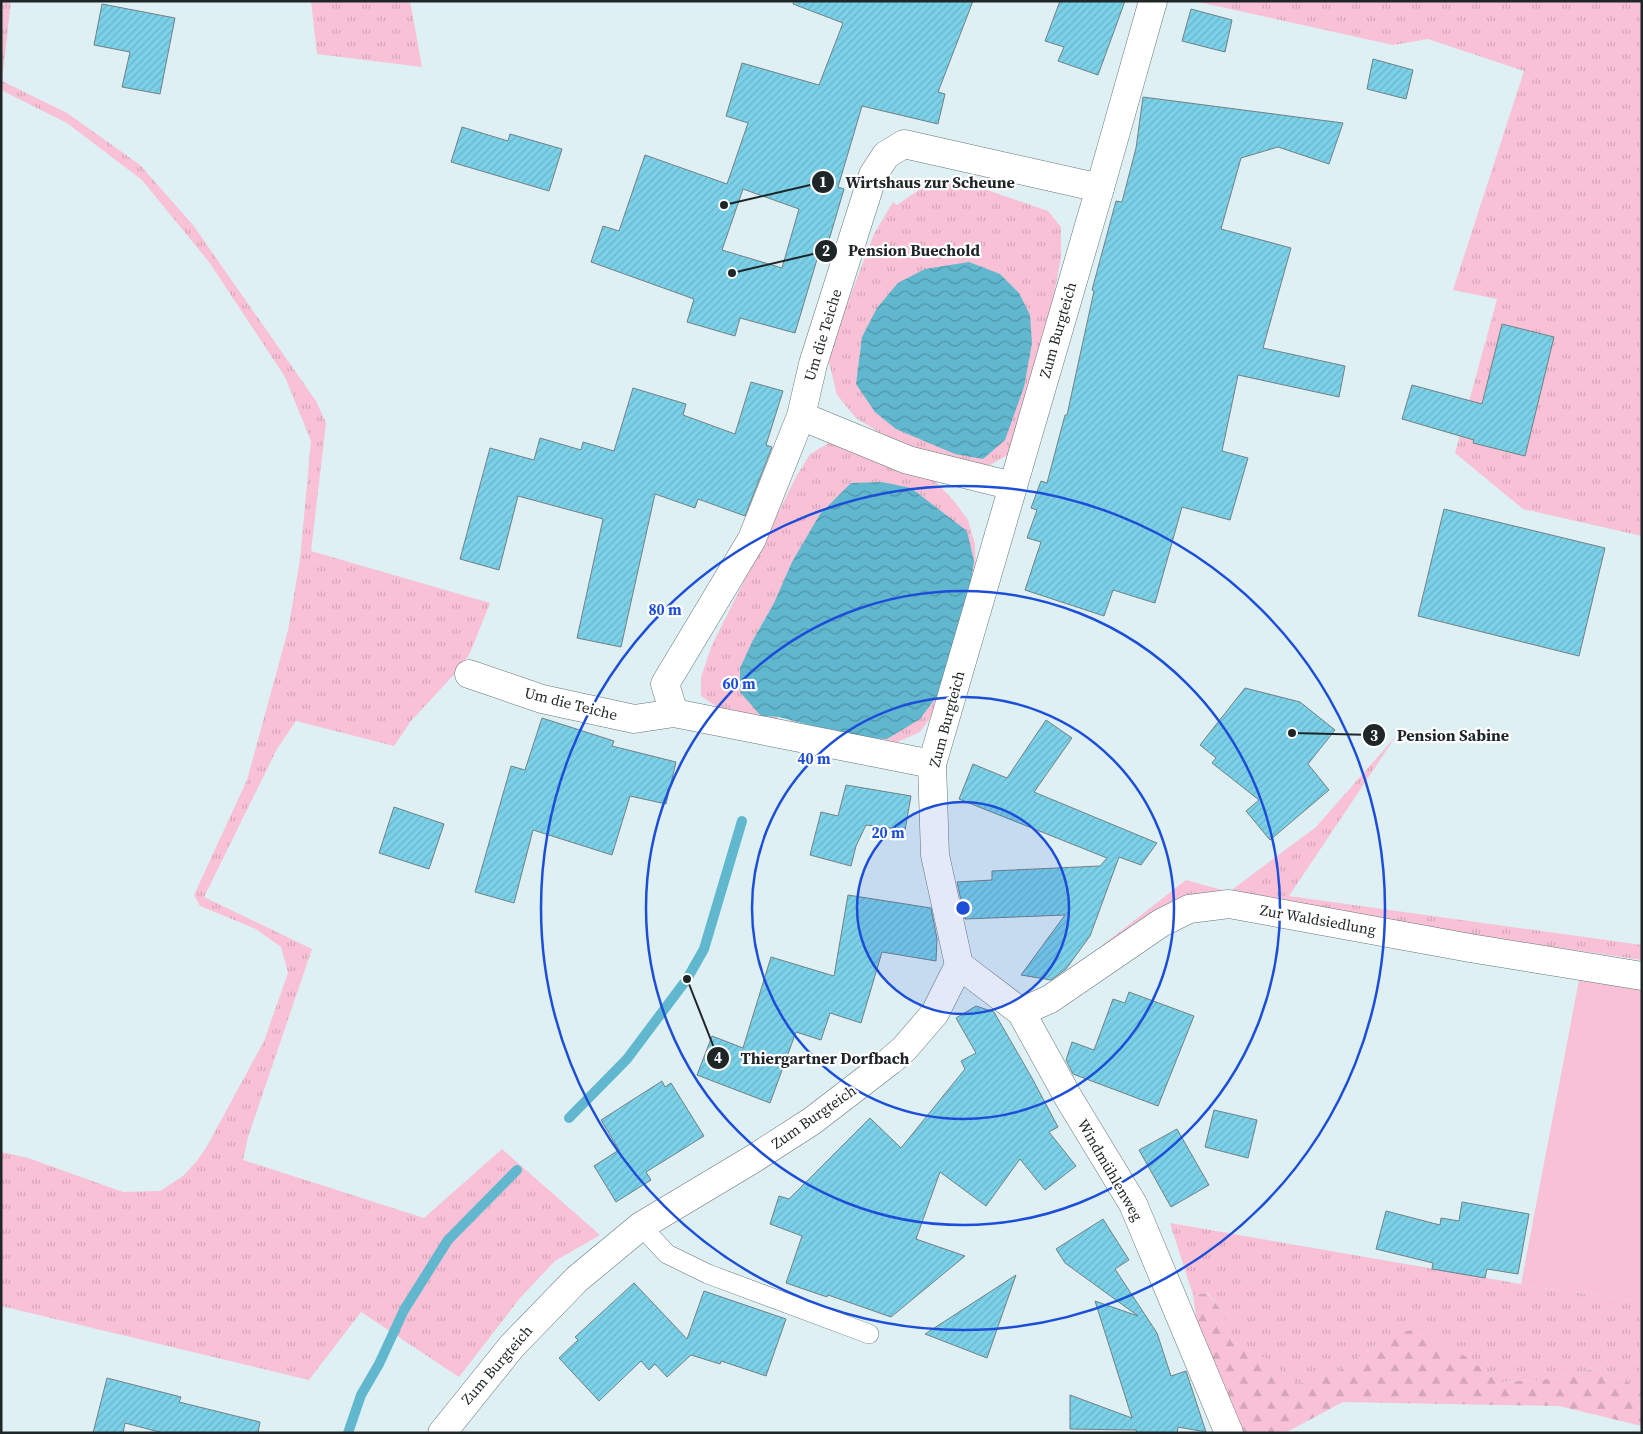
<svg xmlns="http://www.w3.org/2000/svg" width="1643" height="1434" font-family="'Source Serif 4',serif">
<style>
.grass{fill:url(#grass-tufts)}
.forest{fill:url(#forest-firs)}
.garden{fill:#f8c1d5}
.water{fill:url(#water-waves)}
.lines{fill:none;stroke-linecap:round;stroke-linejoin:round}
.stream{stroke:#61b8ce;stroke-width:10}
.building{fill:url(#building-hatch);stroke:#718185;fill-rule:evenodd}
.service-casing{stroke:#667579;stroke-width:20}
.minor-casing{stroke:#667579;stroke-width:29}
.tertiary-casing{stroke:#667579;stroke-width:29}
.service{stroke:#fff;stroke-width:19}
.minor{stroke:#fff;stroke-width:28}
.tertiary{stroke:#fff;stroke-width:28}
.ring{fill:none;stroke:#1d4ed8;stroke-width:2.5}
.labels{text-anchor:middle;stroke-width:4.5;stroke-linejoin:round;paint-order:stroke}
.street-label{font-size:15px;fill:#1f2627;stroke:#fff}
.centre{fill:#1d4ed8;stroke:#fff;stroke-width:2.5}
.ring-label{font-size:15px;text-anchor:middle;font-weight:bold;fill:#1d4ed8;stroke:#fff;stroke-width:4.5;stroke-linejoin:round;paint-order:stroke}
.leader{fill:none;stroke:#1f2627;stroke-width:2}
.callout-dot{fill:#1f2627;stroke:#fff;stroke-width:2}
.mark-label{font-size:15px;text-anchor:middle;font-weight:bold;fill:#fff}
.callout-label{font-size:16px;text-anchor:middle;font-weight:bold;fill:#1f2627;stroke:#fff;stroke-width:4.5;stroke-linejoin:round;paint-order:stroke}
</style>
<defs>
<pattern id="grass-tufts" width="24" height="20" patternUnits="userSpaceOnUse" patternTransform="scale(1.25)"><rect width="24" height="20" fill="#f8c1d5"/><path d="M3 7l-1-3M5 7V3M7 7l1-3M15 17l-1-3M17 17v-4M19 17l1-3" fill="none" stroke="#d4a6b7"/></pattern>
<pattern id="forest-firs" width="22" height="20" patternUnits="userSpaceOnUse" patternTransform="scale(1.25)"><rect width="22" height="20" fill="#f8c1d5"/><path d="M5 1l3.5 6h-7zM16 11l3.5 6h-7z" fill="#d4a6b7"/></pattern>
<pattern id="water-waves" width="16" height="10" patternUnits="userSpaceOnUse" patternTransform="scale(1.25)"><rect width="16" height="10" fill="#61b8ce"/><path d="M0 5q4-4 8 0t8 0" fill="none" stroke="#4f95a7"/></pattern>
<pattern id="building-hatch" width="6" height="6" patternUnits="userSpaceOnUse" patternTransform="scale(1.25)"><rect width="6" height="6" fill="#7bd1e8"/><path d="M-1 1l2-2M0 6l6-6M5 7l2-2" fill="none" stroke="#6ab3c7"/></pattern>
</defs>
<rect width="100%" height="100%" fill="#def0f4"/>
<path class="grass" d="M1,1H11L2,81L67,113L140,165L193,225L316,401L326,423L311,551L490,603L470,653L462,666L411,721L394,746L296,721L277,749L204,897L312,949L248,1137L243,1160L424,1218L502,1149L600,1235L555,1261L520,1298L459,1377L361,1312L309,1380L1,1306V1152L28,1158L123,1192L160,1191L183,1176L196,1162L206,1148L264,1041L288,973L281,947L256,929L200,906L194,895L247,780L288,630L300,560L311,441L285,377L209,262L142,180L67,123L1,90Z
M311,1H410L422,67L317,54Z
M1194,1H1642V536L1523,509L1455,453L1497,299L1453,290L1524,71L1428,39L1393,45Z
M946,178L987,190L1048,211L1061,227V257L1034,401L1013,452L990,465L964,466L897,443L856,418L837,395L829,362L839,325L874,234L893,202L897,205L929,183Z
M829,443L928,474L954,501L968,520L975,544L976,581L942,702L920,732L893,744L787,729L789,720L858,738L774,603L753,640L761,716L779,717L775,725L720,709L701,696V677L712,645L796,477L810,454Z
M1396,736L1289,896L1642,945V960L1308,911L1225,897L1044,991L1186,880L1229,892L1316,827Z
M1170,1223L1521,1284L1526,1286L1642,1301V1394L1627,1381L1599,1368L1542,1380L1499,1382L1468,1358L1389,1335L1340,1371L1298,1384L1266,1359L1232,1342L1222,1311L1208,1293L1193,1295Z"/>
<path class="forest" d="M1207,1293L1222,1311L1232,1342L1266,1359L1298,1384L1340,1371L1389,1335L1417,1329L1468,1358L1499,1382L1542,1380L1599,1368L1627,1381L1642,1394V1426L1559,1406L1343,1402L1285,1433H1241L1197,1324L1193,1295Z"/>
<path class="garden" d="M1579,980L1642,989V1301L1526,1286L1521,1284Z"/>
<path class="water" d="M969,262L1000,274L1019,293L1030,315L1032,343L1024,387L1005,440L983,459L955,454L896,429L875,412L856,384L862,337L877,308L898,283L925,269Z
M882,482L911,488L967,531L974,561L967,609L943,688L920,719L887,739L858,738L779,717L761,716L740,692V668L753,640L774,603L792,562L820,514L851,483Z"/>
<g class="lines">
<path class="stream" d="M569,1118L627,1059L687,979L704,949L742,821
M348,1433L361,1395L379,1364L404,1310L448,1240L517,1170"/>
</g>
<path class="building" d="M794,1H973L938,92L945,94L938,124L862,106L838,187L844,189L824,257L818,256L795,333L740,318L735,336L687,322L694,299L591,262L603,226L619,231L645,155L727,184L748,123L726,116L742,63L819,85L843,23L793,4ZM743,189L799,209L782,268L722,250Z
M1060,1H1125L1098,75L1058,61L1064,47L1045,41Z
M102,4L175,18L160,94L122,87L130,52L94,45Z
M1191,9L1232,20L1225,52L1182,41Z
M1373,59L1413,70L1406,99L1367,89Z
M1143,97L1343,123L1329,164L1278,147L1241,158L1221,229L1291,248L1263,348L1345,366L1339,397L1238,375L1222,451L1248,458L1230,520L1182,507L1155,603L1113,590L1104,616L1025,590L1041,542L1027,538L1037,510L1031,508L1041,481L1047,483L1065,415H1067L1094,291L1092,290L1116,201L1122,202L1136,148Z
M462,127L508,141L510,134L562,149L549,191L451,162Z
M1502,324L1554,337L1525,456L1473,443L1474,440L1402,419L1412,385L1482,404Z
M751,382L783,391L766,445L772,447L745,516L698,499L695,508L655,494L621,647L577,638L603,519L518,496L499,570L460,559L490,448L534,460L540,438L581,450L583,442L614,451L633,388L686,404L683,415L735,434Z
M1444,509L1605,548L1579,656L1418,616Z
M1245,688L1300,702L1335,730L1308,764L1329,790L1270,840L1246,811L1259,800L1212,763L1216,758L1200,745Z
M542,718L614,741L612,746L676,762L666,804L630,796L612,855L533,830L514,903L475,892L511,766L525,770Z
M1046,720L1072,738L1034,792L1157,843L1141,865L1119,857L1090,936L1066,969L1051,980L1021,975L1065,915L965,919L957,882L992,880V871L1100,866L1107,858L959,799L973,764L1007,778Z
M846,785L911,796L905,830L866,825L856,846L851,866L810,855L821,812L838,816Z
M394,807L444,824L429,869L379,853Z
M848,895L931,908L937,939L936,961L882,952L861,1023L830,1013L821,1040L796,1032L770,1103L697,1075L712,1036L743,1048L771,957L834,976Z
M1129,992L1194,1016L1158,1106L1073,1074L1066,1060L1072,1042L1094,1050L1113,999L1125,1003Z
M976,1006L994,1012L1032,1078L1058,1127L1049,1132L1076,1166L1045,1190L1020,1159L986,1206L940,1172L916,1239L965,1256L891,1317L828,1295L827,1297L786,1283L802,1236L770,1224L779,1196L789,1199L870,1118L901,1148L965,1069L961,1061L976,1053L956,1018Z
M662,1081L665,1087L671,1083L704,1136L646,1172L651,1180L616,1202L594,1166L619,1150L601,1120Z
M1214,1110L1257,1120L1248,1158L1205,1147Z
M1177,1129L1209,1185L1171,1207L1139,1150Z
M1462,1202L1529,1214L1518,1274L1487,1269L1485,1278L1432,1269L1433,1263L1376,1249L1386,1211L1440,1225L1441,1218L1459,1221Z
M1103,1219L1129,1260L1115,1269L1157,1333L1171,1376L1186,1371L1206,1432L1178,1427L1177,1433H1137L1136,1430L1070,1429V1395L1132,1418L1095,1301L1138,1316L1065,1263L1056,1249Z
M1016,1275L987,1358L925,1334Z
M634,1283L687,1339L704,1291L786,1319L766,1376L721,1361L720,1364L691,1355L667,1377L655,1364L649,1370L641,1361L599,1401L559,1358L578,1340L575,1337Z
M107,1378L181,1397L179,1402L260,1422L258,1433H163L125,1423L123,1433H93Z"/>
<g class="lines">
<g class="service-casing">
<path id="service" d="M641,1226L667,1254L708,1274L869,1334"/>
</g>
<g class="minor-casing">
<path id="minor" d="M801,416L908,460L1013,486
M469,674L542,699L634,719L674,713
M932,764L674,713L665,684L752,539L801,416L813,364L873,175L886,155L904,144L1100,188
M959,965L1021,1012L1068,1097L1133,1204L1229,1433
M1021,1012L1050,999L1161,923L1189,909L1229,904L1470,948L1642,976"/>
</g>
<g class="tertiary-casing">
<path id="tertiary" d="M442,1433L512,1346L577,1279L641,1226L753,1159L812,1121L890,1061L904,1049L935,1013L959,965L935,855L932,764L1100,188L1153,1"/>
</g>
<use href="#service" class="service"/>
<use href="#minor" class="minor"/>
<use href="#tertiary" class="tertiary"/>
</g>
<circle cx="963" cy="908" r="106" fill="#1d4ed8" fill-opacity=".12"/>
<g class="ring">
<circle cx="963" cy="908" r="106"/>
<circle cx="963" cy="908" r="211"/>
<circle cx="963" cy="908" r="317"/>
<circle cx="963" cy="908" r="422"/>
</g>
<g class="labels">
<g class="street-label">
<text transform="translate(1058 330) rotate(-74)" y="5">Zum Burgteich</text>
<text transform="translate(823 335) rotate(-73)" y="5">Um die Teiche</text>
<text transform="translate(571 704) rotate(14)" y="5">Um die Teiche</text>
<text transform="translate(947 719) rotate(-75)" y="5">Zum Burgteich</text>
<text transform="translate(1318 920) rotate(10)" y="5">Zur Waldsiedlung</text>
<text transform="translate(814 1117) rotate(-35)" y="5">Zum Burgteich</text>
<text transform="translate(1110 1170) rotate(60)" y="5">Windmühlenweg</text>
<text transform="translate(497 1365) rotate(-49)" y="5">Zum Burgteich</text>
</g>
</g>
<circle cx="963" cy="908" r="8" class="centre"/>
<g class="ring-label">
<text x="665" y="615">80 m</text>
<text x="739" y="689">60 m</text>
<text x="814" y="764">40 m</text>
<text x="888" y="838">20 m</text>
</g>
<path class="leader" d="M724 205L823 182M732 273L826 251M1292 733L1374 735M687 979L718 1058"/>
<g class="callout-dot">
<circle cx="724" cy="205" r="5"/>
<circle cx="732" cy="273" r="5"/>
<circle cx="1292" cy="733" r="5"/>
<circle cx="687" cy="979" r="5"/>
<circle cx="823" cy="182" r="12"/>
<circle cx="826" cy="251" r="12"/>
<circle cx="1374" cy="735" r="12"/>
<circle cx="718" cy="1058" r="12"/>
</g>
<g class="mark-label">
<text x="823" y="187">1</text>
<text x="826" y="256">2</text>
<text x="1374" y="741">3</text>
<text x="718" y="1063">4</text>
</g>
<g class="callout-label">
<text x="930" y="188">Wirtshaus zur Scheune</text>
<text x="914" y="256">Pension Buechold</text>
<text x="1453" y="741">Pension Sabine</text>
<text x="825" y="1064">Thiergartner Dorfbach</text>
</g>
<rect width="1643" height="1434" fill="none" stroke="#1f2627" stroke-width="5"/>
</svg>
